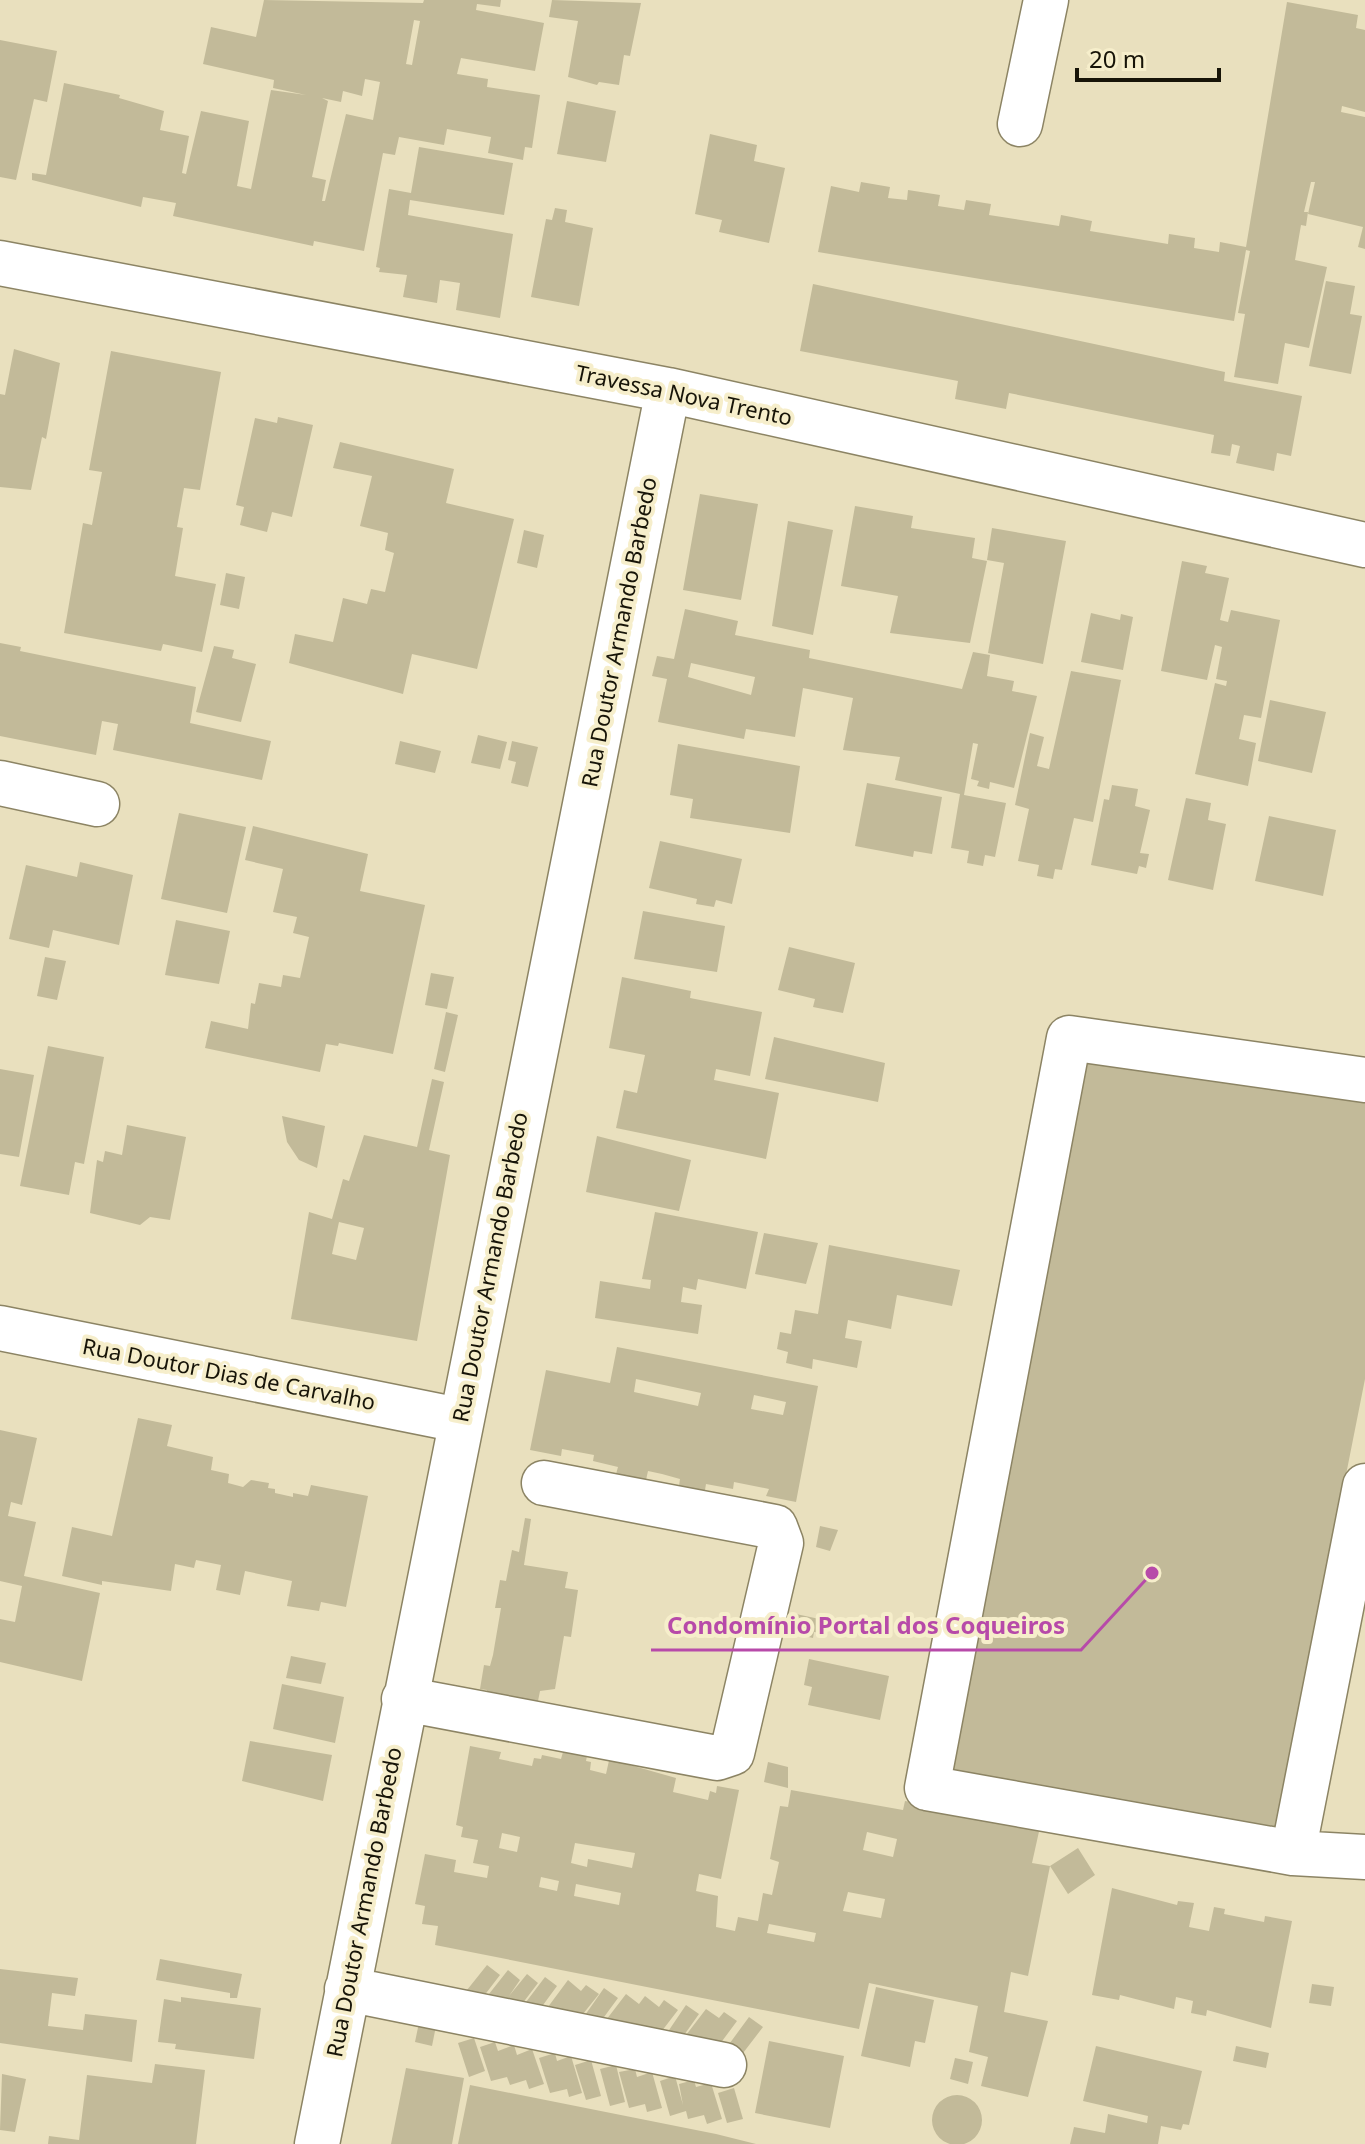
<svg xmlns="http://www.w3.org/2000/svg" width="1365" height="2144" font-family="'Noto Sans',sans-serif">
<style>
.building{fill:#c2ba99;fill-rule:evenodd}
.lines{fill:none;stroke-linecap:round;stroke-linejoin:round}
.minor-casing{stroke:#8c8464;stroke-width:47}
.minor{stroke:#fff;stroke-width:44}
.labels{text-anchor:middle;stroke-width:8;stroke-linejoin:round;paint-order:stroke}
.street-label{font-size:22px;fill:#171408;stroke:#f6eecb}
.leader{fill:none;stroke:#b74aa9;stroke-width:3}
.callout-dot{fill:#b74aa9;stroke:#f6eecb;stroke-width:3}
.callout-label{font-size:24px;text-anchor:middle;font-weight:bold;fill:#b74aa9;stroke:#f6eecb;stroke-width:8;stroke-linejoin:round;paint-order:stroke}
</style>
<rect width="100%" height="100%" fill="#e9e0be"/>
<path class="building" d="M264,0L423,3L424,0H501L500,7L477,4L476,10L544,23L535,71L461,58L457,74L488,79L487,87L540,95L532,148L525,147L523,160L488,153L491,137L447,129L444,145L399,137L395,155L383,153L364,251L314,241L313,246L173,216L176,203L143,197L141,207L32,180V173L46,175L64,83L120,95L119,98L164,111L160,130L189,136L182,173L186,174L201,111L249,121L237,186L251,189L271,90L306,95L273,88L274,80L203,64L211,27L256,37ZM414,20L420,21L412,65L406,64ZM365,79L380,82L373,120L346,114L325,201H322L326,180L312,177L328,101L322,98L341,102L343,91L362,96Z
M552,0L641,3L630,56L624,55L619,85L599,82L597,85L568,77L578,21L549,17Z
M1287,2L1358,15L1356,28L1365,30V112L1342,106L1341,112L1365,117V249L1358,247L1363,227L1308,214L1315,182H1311L1304,212H1308L1306,226L1301,225L1295,260L1327,267L1309,348L1285,343L1278,384L1234,377L1245,314L1238,313L1250,251L1246,250L1234,321L818,252L831,186L859,192L861,182L890,187L888,198L907,200L908,190L940,195L938,206L964,210L966,200L991,204L989,215L1059,226L1061,215L1092,221L1090,231L1168,244L1169,234L1195,238L1194,248L1219,252L1220,242L1246,247Z
M0,40L57,51L47,102L34,99L16,180L0,177Z
M567,101L616,111L606,162L557,154Z
M710,134L757,145L754,161L785,168L769,243L719,232L722,220L695,214Z
M419,147L513,163L504,215L410,200L408,215L513,234L500,318L456,310L460,283L440,280L437,303L403,297L407,275L379,272L380,268L376,267L389,189L411,193Z
M555,208L567,210L565,222L593,228L579,306L531,297L546,219L552,220Z
M1326,281L1355,286L1350,314L1362,316L1351,374L1309,366Z
M813,284L1225,372L1224,381L1302,396L1291,456L1277,453L1274,471L1236,463L1240,446L1232,444L1230,456L1211,453L1214,435L1009,393L1006,409L955,399L958,381L800,351Z
M14,349L60,363L46,439L42,437L31,490L0,487V394L5,395Z
M111,351L221,372L200,490L184,488L177,527L183,528L175,576L216,584L202,652L163,644L161,651L64,633L83,523L92,525L102,472L89,470Z
M278,417L313,425L292,517L272,512L267,532L240,525L244,507L236,505L255,418L277,423Z
M340,442L454,469L446,503L514,519L477,669L412,654L403,694L289,663L295,634L333,642L343,598L367,604L371,589L385,592L394,553L385,550L388,533L360,526L372,476L333,468Z
M700,494L758,504L741,600L683,590Z
M855,506L913,516L911,528L975,538L972,558L987,561L970,643L890,633L898,596L841,586Z
M788,521L833,530L813,635L772,626Z
M992,528L1066,541L1043,664L988,653L1004,563L987,560Z
M524,530L544,535L537,568L517,563Z
M1182,561L1207,566L1205,573L1229,578L1220,620L1228,622L1231,610L1280,620L1261,718L1244,715L1239,739L1256,743L1248,786L1195,774L1215,683L1226,686L1227,681L1216,679L1222,647L1215,645L1207,680L1161,671Z
M226,573L245,577L239,609L220,605Z
M685,609L738,621L735,635L810,650L809,658L962,689L973,652L990,655L987,676L1014,681L1012,691L1037,696L1014,788L990,782L989,789L977,786L979,781L971,779L978,744L973,743L964,795L1006,803L995,857L985,855L983,866L967,863L969,851L951,848L960,794L895,780L900,757L843,750L853,698L803,688L795,737L746,729L744,739L658,722L667,679L652,676L657,656L674,659ZM691,663L755,677L751,695L688,677Z
M1091,613L1120,620L1121,614L1133,617L1123,670L1081,662Z
M0,643L21,647L20,651L196,687L190,723L271,741L262,780L113,750L118,724L102,721L96,755L0,736Z
M214,646L234,650L232,658L256,664L241,722L196,712Z
M1071,671L1121,680L1093,822L1074,818L1062,870L1055,869L1053,879L1037,876L1039,865L1018,861L1029,809L1015,805L1030,733L1044,737L1037,766L1049,769Z
M1270,700L1326,712L1312,773L1258,761Z
M478,735L507,742L500,769L471,763Z
M400,741L441,751L435,773L395,764Z
M512,741L538,747L528,787L511,783L516,762L508,760Z
M678,744L800,766L790,833L690,818L693,799L670,795Z
M867,783L942,797L932,854L914,851L913,857L855,846Z
M1112,785L1138,789L1135,806L1150,810L1140,853L1149,854L1146,868L1139,866L1137,874L1091,865L1104,799L1109,800Z
M1186,798L1211,803L1208,820L1226,824L1213,890L1168,880Z
M179,813L246,827L227,913L161,899Z
M1269,816L1336,830L1323,896L1255,881Z
M253,826L368,854L360,891L425,905L393,1054L339,1043L338,1046L326,1044L320,1072L205,1048L211,1021L248,1029L251,1003L255,1004L259,983L281,987L283,975L300,978L309,937L293,933L297,917L273,912L283,869L245,860Z
M660,841L742,859L732,904L716,900L714,907L696,904L697,899L649,888Z
M80,862L133,875L119,945L53,930L49,948L9,939L26,865L77,877Z
M643,911L725,926L717,972L634,959Z
M176,920L230,931L219,984L165,975Z
M789,947L855,963L843,1013L813,1007L815,999L778,990Z
M45,957L66,961L57,1000L37,996Z
M431,973L454,977L447,1009L425,1005Z
M622,977L691,991L690,998L762,1012L750,1076L716,1069L714,1080L779,1093L766,1159L616,1128L624,1090L637,1093L645,1055L609,1048Z
M446,1012L458,1015L445,1072L434,1069Z
M774,1037L885,1063L878,1102L765,1079Z
M48,1046L104,1057L84,1164L75,1162L69,1195L20,1186Z
M1074,1050L1365,1096V1379L1275,1833L941,1767Z
M0,1069L34,1075L19,1157L0,1154Z
M432,1079L444,1082L429,1150L450,1155L417,1341L291,1319L309,1212L332,1219L343,1179L349,1181L364,1135L417,1147ZM339,1222L364,1228L356,1260L332,1254Z
M282,1116L325,1126L317,1168L299,1160L287,1142Z
M127,1125L186,1137L170,1220L150,1217L140,1225L90,1213L97,1160L103,1162L105,1151L122,1155Z
M597,1136L691,1160L679,1211L586,1192Z
M655,1212L758,1232L746,1289L698,1279L696,1290L683,1287L681,1302L702,1305L698,1334L595,1318L600,1281L650,1289L651,1280L642,1279Z
M764,1233L818,1243L806,1284L755,1274Z
M829,1245L960,1270L952,1306L897,1295L891,1329L848,1320L845,1338L862,1341L857,1368L813,1359L812,1369L786,1363L788,1352L777,1349L780,1332L791,1334L795,1310L818,1314Z
M617,1347L818,1386L796,1502L766,1496L769,1489L734,1482L733,1489L706,1484L704,1496L683,1491L684,1487L679,1486L680,1479L662,1474L648,1471L646,1480L616,1474L618,1467L593,1461L594,1455L562,1449L561,1456L530,1450L546,1370L610,1383ZM636,1379L701,1393L698,1406L634,1392ZM754,1395L786,1402L783,1415L751,1409Z
M138,1418L172,1425L167,1446L213,1457L211,1470L229,1474L228,1483L243,1487L251,1480L269,1483L268,1488L275,1489V1493L293,1497V1493L308,1496L311,1485L368,1496L346,1607L321,1602L319,1611L287,1606L292,1581L245,1571L240,1595L216,1590L221,1565L196,1560L194,1568L175,1564L171,1591L102,1581V1585L62,1576L72,1527L112,1536Z
M0,1430L37,1438L22,1505L11,1502L8,1516L36,1522L24,1576L100,1593L82,1681L0,1662V1619L15,1622L22,1586L0,1581Z
M525,1518L531,1519L524,1565L568,1572L565,1588L578,1590L571,1637L564,1636L555,1689L540,1691L537,1706L485,1697L487,1690L480,1689L484,1665L490,1666L493,1655L501,1608H495L500,1580L506,1581L512,1550L519,1552Z
M820,1526L838,1530L830,1551L816,1547Z
M796,1614L824,1620L821,1633L814,1632L813,1638L792,1633Z
M291,1656L326,1663L321,1684L286,1678Z
M809,1659L889,1676L880,1720L808,1705L812,1687L804,1685Z
M282,1684L344,1697L335,1743L273,1729Z
M250,1741L332,1755L323,1801L242,1781Z
M470,1746L501,1752L499,1759L532,1766L534,1758L541,1759L542,1755L561,1759L563,1752L587,1756L586,1761L591,1762L590,1770L606,1774L612,1747L634,1752L630,1765L676,1778L673,1792L708,1800L710,1791L716,1793L717,1786L739,1790L721,1879L699,1874L696,1891L718,1896L716,1927L735,1931L738,1917L758,1921L763,1893L772,1895L779,1862L770,1859L780,1806L788,1807L791,1790L903,1810L905,1801L1040,1827L1032,1863L1050,1866L1028,1976L1011,1972L1004,2012L1048,2021L1028,2097L981,2086L988,2057L969,2052L978,2006L869,1983L859,2029L435,1945L438,1926L422,1924L425,1906L415,1904L425,1854L456,1860L454,1872L487,1878L489,1866L473,1863L478,1840L461,1837L463,1827L456,1825ZM867,1832L897,1839L893,1857L863,1850ZM502,1833L520,1837L517,1852L499,1848ZM575,1843L635,1853L632,1868L588,1859L587,1867L571,1863ZM541,1877L559,1881L557,1891L539,1887ZM576,1884L621,1893L619,1905L574,1896ZM848,1892L885,1899L881,1918L843,1911ZM769,1924L816,1933L814,1942L767,1933Z
M768,1762L788,1767V1788L764,1782Z
M1078,1848L1095,1875L1068,1894L1050,1866Z
M1112,1888L1177,1905L1178,1901L1194,1903L1189,1927L1209,1931L1214,1907L1225,1909L1224,1914L1264,1922L1265,1916L1292,1921L1271,2028L1207,2010L1206,2016L1191,2013L1193,2001L1176,1997L1174,2009L1120,1995L1119,2000L1092,1995Z
M160,1959L242,1974L237,1998H230V1993L156,1980Z
M487,1965L500,1975L477,2005L463,1995Z
M0,1969L78,1978L75,1996L52,1993L48,2026L83,2030L85,2014L137,2020L132,2062L0,2043Z
M508,1970L520,1980L509,1996L527,1974L538,1983L516,2012L485,1999Z
M545,1977L557,1986L535,2016L523,2006Z
M568,1980L581,1991L586,1985L599,1994L575,2024L545,2011Z
M1312,1984L1334,1987L1331,2006L1309,2003Z
M876,1987L934,2000L925,2043L915,2041L910,2067L861,2056Z
M604,1988L618,1998L596,2028L583,2018Z
M626,1994L639,2004L645,1996L659,2007L664,2000L678,2010L655,2040L603,2024Z
M181,1997L261,2008L254,2059L175,2049L176,2044L158,2042L164,1999L181,2002Z
M686,2005L699,2014L677,2045L665,2036Z
M706,2009L719,2018L724,2012L737,2021L714,2052L683,2039Z
M421,2013L438,2016L432,2046L415,2042Z
M749,2017L763,2027L740,2057L727,2047Z
M474,2038L485,2071L469,2077L458,2043Z
M769,2041L844,2056L830,2128L755,2113Z
M495,2042L498,2051L514,2045L517,2055L532,2049L544,2084L529,2089L526,2080L510,2085L507,2077L491,2081L480,2047Z
M1096,2046L1202,2071L1189,2125L1183,2124L1181,2130L1161,2126L1158,2144H1070L1074,2127L1105,2133L1108,2114L1147,2123L1148,2116L1083,2101Z
M1236,2046L1269,2053L1266,2068L1233,2061Z
M555,2053L557,2061L571,2056L582,2093L569,2097L567,2089L550,2093L539,2058Z
M955,2058L973,2062L968,2084L950,2079Z
M591,2060L601,2096L586,2100L575,2065Z
M155,2064L205,2070L196,2144H48L49,2136L79,2140L87,2075L152,2083Z
M616,2065L625,2102L610,2106L600,2069Z
M406,2068L464,2078L452,2144H391Z
M635,2069L637,2077L652,2072L662,2108L647,2112L645,2104L629,2108L619,2072Z
M2,2074L26,2079L15,2132L0,2130Z
M675,2076L683,2105L679,2084L694,2080L696,2087L711,2083L722,2119L707,2124L704,2115L688,2119L686,2111L670,2116L660,2081Z
M470,2085L716,2134L756,2144H458Z
M734,2088L743,2119L727,2123L718,2093Z
M932 2120a25 25 0 1 1 50 0a25 25 0 1 1-50 0Z"/>
<g class="lines">
<g class="minor-casing">
<path id="minor" d="M1020,124L1046,0
M0,263L668,390L1365,545
M0,783L97,804
M1365,1080L1069,1038L927,1788L1293,1853L1365,1857
M0,1328L459,1420
M404,1699L717,1758L732,1753L781,1543L775,1527L544,1483
M1293,1853L1365,1486
M347,1989L724,2065
M317,2144L668,390"/>
</g>
<use href="#minor" class="minor"/>
</g>
<g class="labels">
<g class="street-label">
<text transform="translate(684 395) rotate(12)" y="8">Travessa Nova Trento</text>
<text transform="translate(619 632) rotate(-79)" y="8">Rua Doutor Armando Barbedo</text>
<text transform="translate(490 1267) rotate(-79)" y="8">Rua Doutor Armando Barbedo</text>
<text transform="translate(229 1374) rotate(11)" y="8">Rua Doutor Dias de Carvalho</text>
<text transform="translate(364 1902) rotate(-79)" y="8">Rua Doutor Armando Barbedo</text>
</g>
</g>
<path class="leader" d="M1152 1573L1081 1650H651"/>
<circle class="callout-dot" cx="1152" cy="1573" r="8"/>
<g class="callout-label">
<text x="866" y="1634">Condomínio Portal dos Coqueiros</text>
</g>
<path d="M1077 68v12h142v-12" fill="none" stroke="#171408" stroke-width="4"/>
<text x="1089" y="68" font-size="24" fill="#171408" stroke="#f6eecb" stroke-width="6" paint-order="stroke">20 m</text>
</svg>
